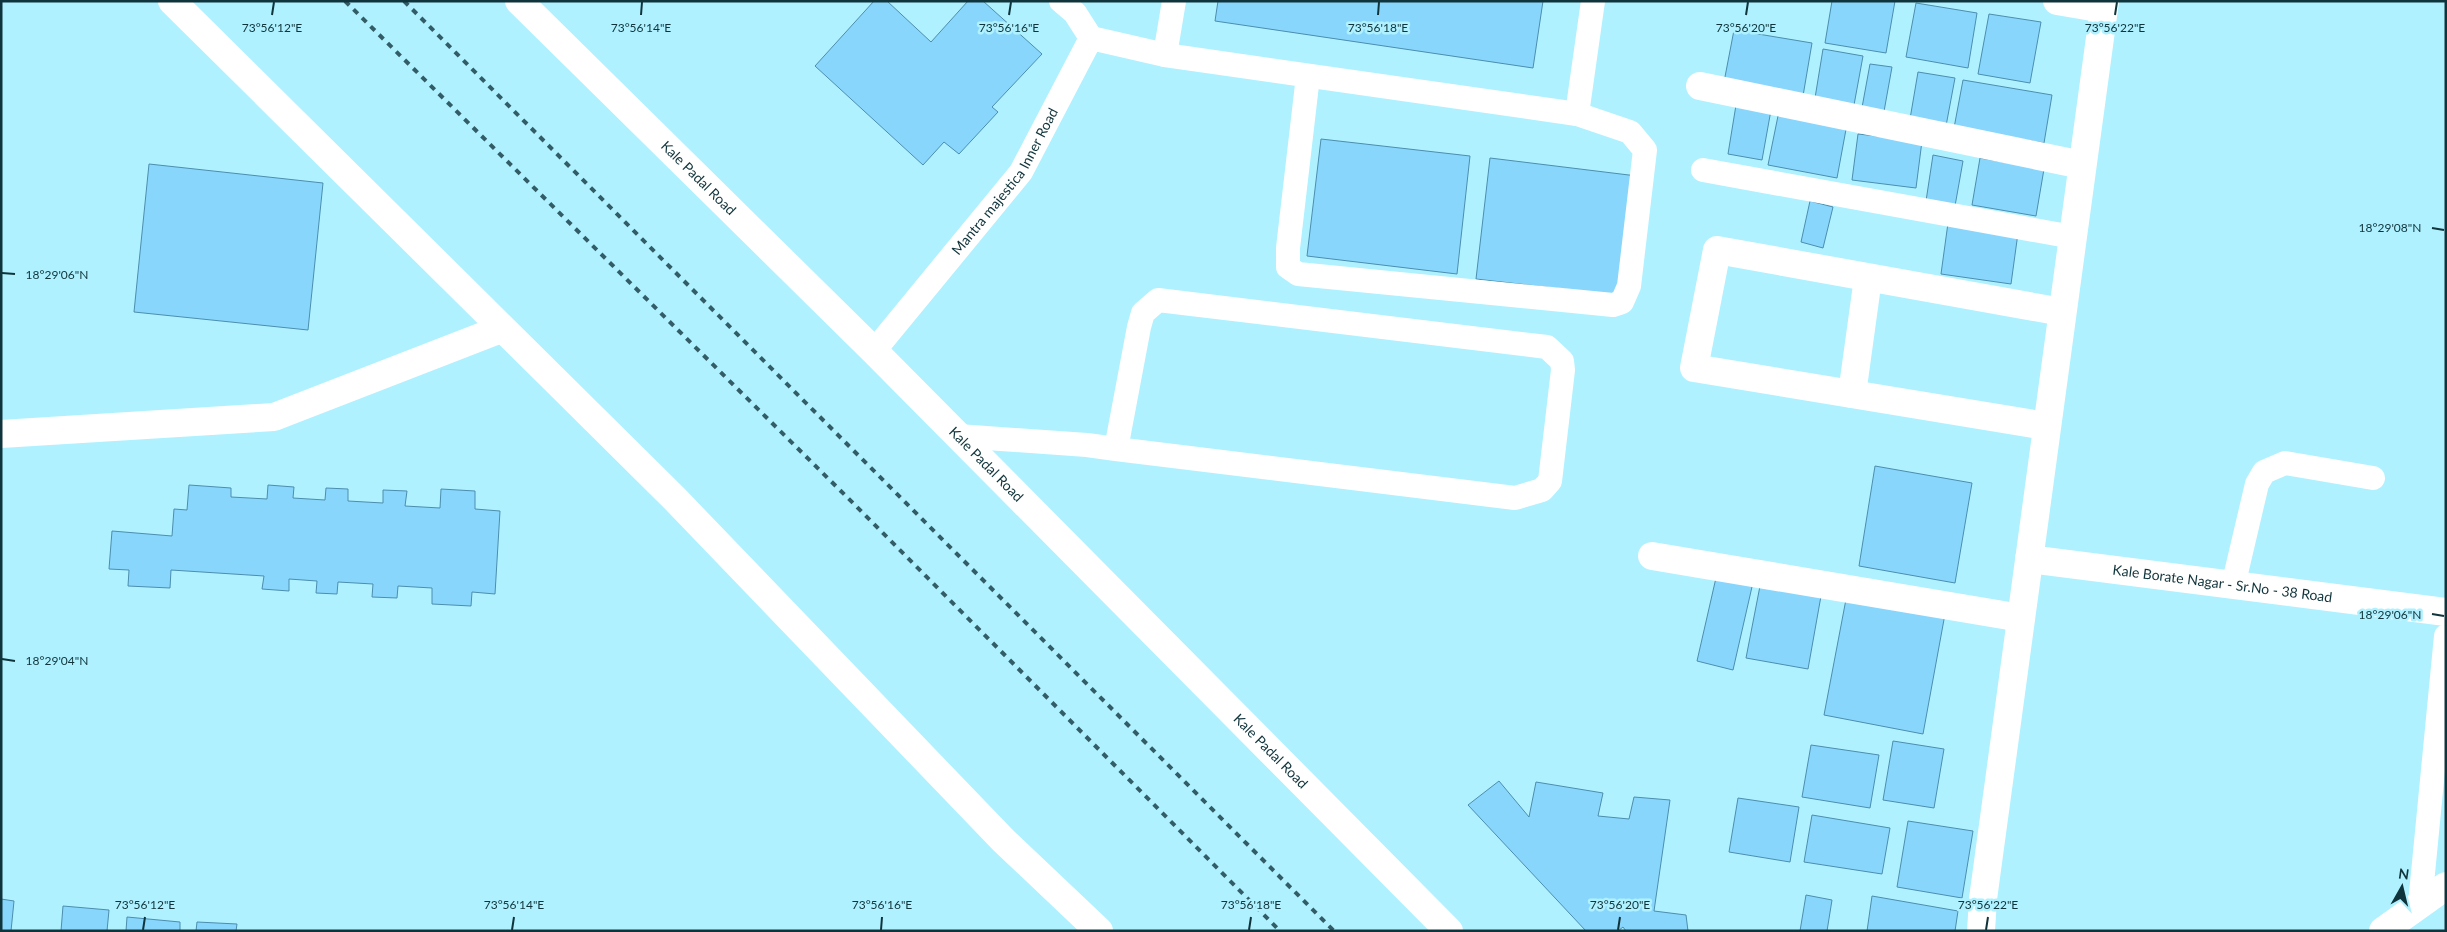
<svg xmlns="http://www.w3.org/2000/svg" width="2447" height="932" font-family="Lato,sans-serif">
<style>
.building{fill:#89d6fd;stroke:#4b8eaf}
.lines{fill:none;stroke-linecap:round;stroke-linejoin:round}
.service{stroke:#fff;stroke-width:24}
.minor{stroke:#fff;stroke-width:28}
.tertiary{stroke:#fff;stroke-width:28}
.rail{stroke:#335d66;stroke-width:4;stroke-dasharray:6 6;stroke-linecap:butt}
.ticks{fill:none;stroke:#10343b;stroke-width:2}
.labels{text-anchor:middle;stroke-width:5;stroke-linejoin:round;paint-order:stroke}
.street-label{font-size:14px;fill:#10343b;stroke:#aff1ff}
.ticks-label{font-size:12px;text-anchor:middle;fill:#10343b;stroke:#aff1ff;stroke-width:5;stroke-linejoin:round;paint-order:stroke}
</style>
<rect width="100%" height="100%" fill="#aff1ff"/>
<path class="building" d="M874,1H887L931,42L968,1H983L1042,54L992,107L998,112L959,154L944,142L923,165L815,66Z
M1218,1H1543L1533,68L1215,21Z
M1832,1H1895L1886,53L1825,43Z
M1916,3L1977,13L1968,68L1906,57Z
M1989,14L2041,22L2030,83L1978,74Z
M1734,30L1812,43L1803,96L1724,82Z
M1823,49L1863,56L1854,105L1815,98Z
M1870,64L1892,67L1883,117L1861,113Z
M1918,72L1955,78L1946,126L1910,119Z
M1963,80L2052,95L2044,143L1954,128Z
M1736,105L1771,110L1762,160L1728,154Z
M1779,111L1847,124L1837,178L1768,165Z
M1858,134L1922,141L1916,188L1852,180Z
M1321,139L1470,156L1457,274L1307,256Z
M1933,155L1963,161L1955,206L1926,201Z
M1490,158L1637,176L1623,296L1476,279Z
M1980,158L2044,169L2036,216L1972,205Z
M149,164L323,183L308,330L134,312Z
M1810,201L1833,207L1823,248L1801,242Z
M1948,223L2018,233L2011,284L1941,274Z
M1875,466L1972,483L1955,583L1859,566Z
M189,485L231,488V497L267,499L268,485L294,487L293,498L325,500L326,488L348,489V501L383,503V490L407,491L405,506L440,508L441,489L475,491V509L500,511L495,594L472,592L471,606L432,604V588L398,586L397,598L372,597L373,584L338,582L337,594L316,593L317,581L289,579V591L262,589L264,576L171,570L170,588L128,586L129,570L109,569L112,531L172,536L174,509L187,510Z
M1718,569L1754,578L1733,670L1697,661Z
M1760,586L1821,596L1808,669L1746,658Z
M1847,594L1945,614L1923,734L1824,715Z
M1893,741L1944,749L1934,808L1883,800Z
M1811,745L1879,755L1870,808L1802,797Z
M1499,781L1529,817L1536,782L1603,793L1598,816L1629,819L1634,797L1670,800L1654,911L1686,915L1688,931H1626L1623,927L1618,931H1586L1468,805Z
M1738,798L1799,807L1790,862L1729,852Z
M1812,815L1890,828L1882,874L1804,862Z
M1908,821L1973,831L1962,898L1897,887Z
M1806,895L1832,900L1827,931H1800Z
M1872,896L1958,911L1955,931H1867Z
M1,899L14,901L11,931H1Z
M63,906L109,910L107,931H61Z
M127,917L180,922V931H126Z
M197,922L237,924L236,931H196Z"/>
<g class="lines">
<g class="service">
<path d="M1091,38L1165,55L1577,114L1630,132L1645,150L1629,286L1622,302L1613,305L1298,274L1288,267V248L1308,76"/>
<path d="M1165,55L1174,1"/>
<path d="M1577,114L1593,1"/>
<path d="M1703,170L2073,237"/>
<path id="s1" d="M874,351L1021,172L1091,38L1075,13L1061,1"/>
<path d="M958,436L1087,445L1116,449L1515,498L1542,490L1550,481L1563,370L1562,361L1547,347L1158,300L1143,313L1139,327L1116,449"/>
<path d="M2233,586L2257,484L2264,472L2285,463L2373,478"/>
<path d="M2420,904L2446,636"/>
</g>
<g class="minor">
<path d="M172,1L675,499L1003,840L1099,931"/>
<path d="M2057,1L2104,9"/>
<path d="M1700,86L2082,165"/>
<path d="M1852,394L1868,278"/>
<path d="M2046,426L1694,368L1717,250L2062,312"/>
<path d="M1,434L274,417L501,329"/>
<path d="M1652,556L2021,618"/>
<path id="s2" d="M2029,559L2446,612"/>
<path d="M2383,931L2446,886"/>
</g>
<g class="tertiary">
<path id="s3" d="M519,1L874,351L1449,931"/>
<path d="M1981,931L1983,899L2105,1"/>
</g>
<path class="rail" d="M345,1L853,503L1280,931
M404,1L1334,931"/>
</g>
<path class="ticks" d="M272,15L274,2M641,15L642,2M1009,15L1011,2M1378,15L1379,2M1746,15L1748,2M2115,15L2117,2M2432,228L2444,230M2,273L15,274M2432,614L2444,616M2,659L15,661M143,930L145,917M512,930L514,917M881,930L882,917M1249,930L1251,917M1618,930L1620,917M1986,930L1988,917"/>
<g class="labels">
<g class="street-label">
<text dy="5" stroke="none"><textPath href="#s3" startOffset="252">Kale Padal Road</textPath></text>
<text dy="5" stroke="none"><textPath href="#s1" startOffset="215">Mantra majestica Inner Road</textPath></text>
<text dy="5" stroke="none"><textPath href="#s3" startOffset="658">Kale Padal Road</textPath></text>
<text dy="5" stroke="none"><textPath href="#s2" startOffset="195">Kale Borate Nagar - Sr.No - 38 Road</textPath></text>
<text dy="5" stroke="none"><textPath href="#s3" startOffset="1062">Kale Padal Road</textPath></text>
</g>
</g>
<g class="ticks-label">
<text x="272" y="32">73°56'12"E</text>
<text x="641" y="32">73°56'14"E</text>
<text x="1009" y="32">73°56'16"E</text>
<text x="1378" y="32">73°56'18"E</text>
<text x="1746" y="32">73°56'20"E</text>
<text x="2115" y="32">73°56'22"E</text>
<text x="2390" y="232">18°29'08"N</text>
<text x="57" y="279">18°29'06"N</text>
<text x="2390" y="619">18°29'06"N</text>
<text x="57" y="665">18°29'04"N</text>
<text x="145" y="909">73°56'12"E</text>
<text x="514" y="909">73°56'14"E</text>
<text x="882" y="909">73°56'16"E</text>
<text x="1251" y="909">73°56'18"E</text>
<text x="1620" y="909">73°56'20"E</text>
<text x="1988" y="909">73°56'22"E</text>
</g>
<rect width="2447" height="932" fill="none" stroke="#10343b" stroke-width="5"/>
<g transform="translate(2402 887) rotate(8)" stroke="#aff1ff" stroke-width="4" paint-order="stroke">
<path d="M0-4L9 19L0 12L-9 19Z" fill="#10343b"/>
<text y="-8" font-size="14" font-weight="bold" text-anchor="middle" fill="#10343b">N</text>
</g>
</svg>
